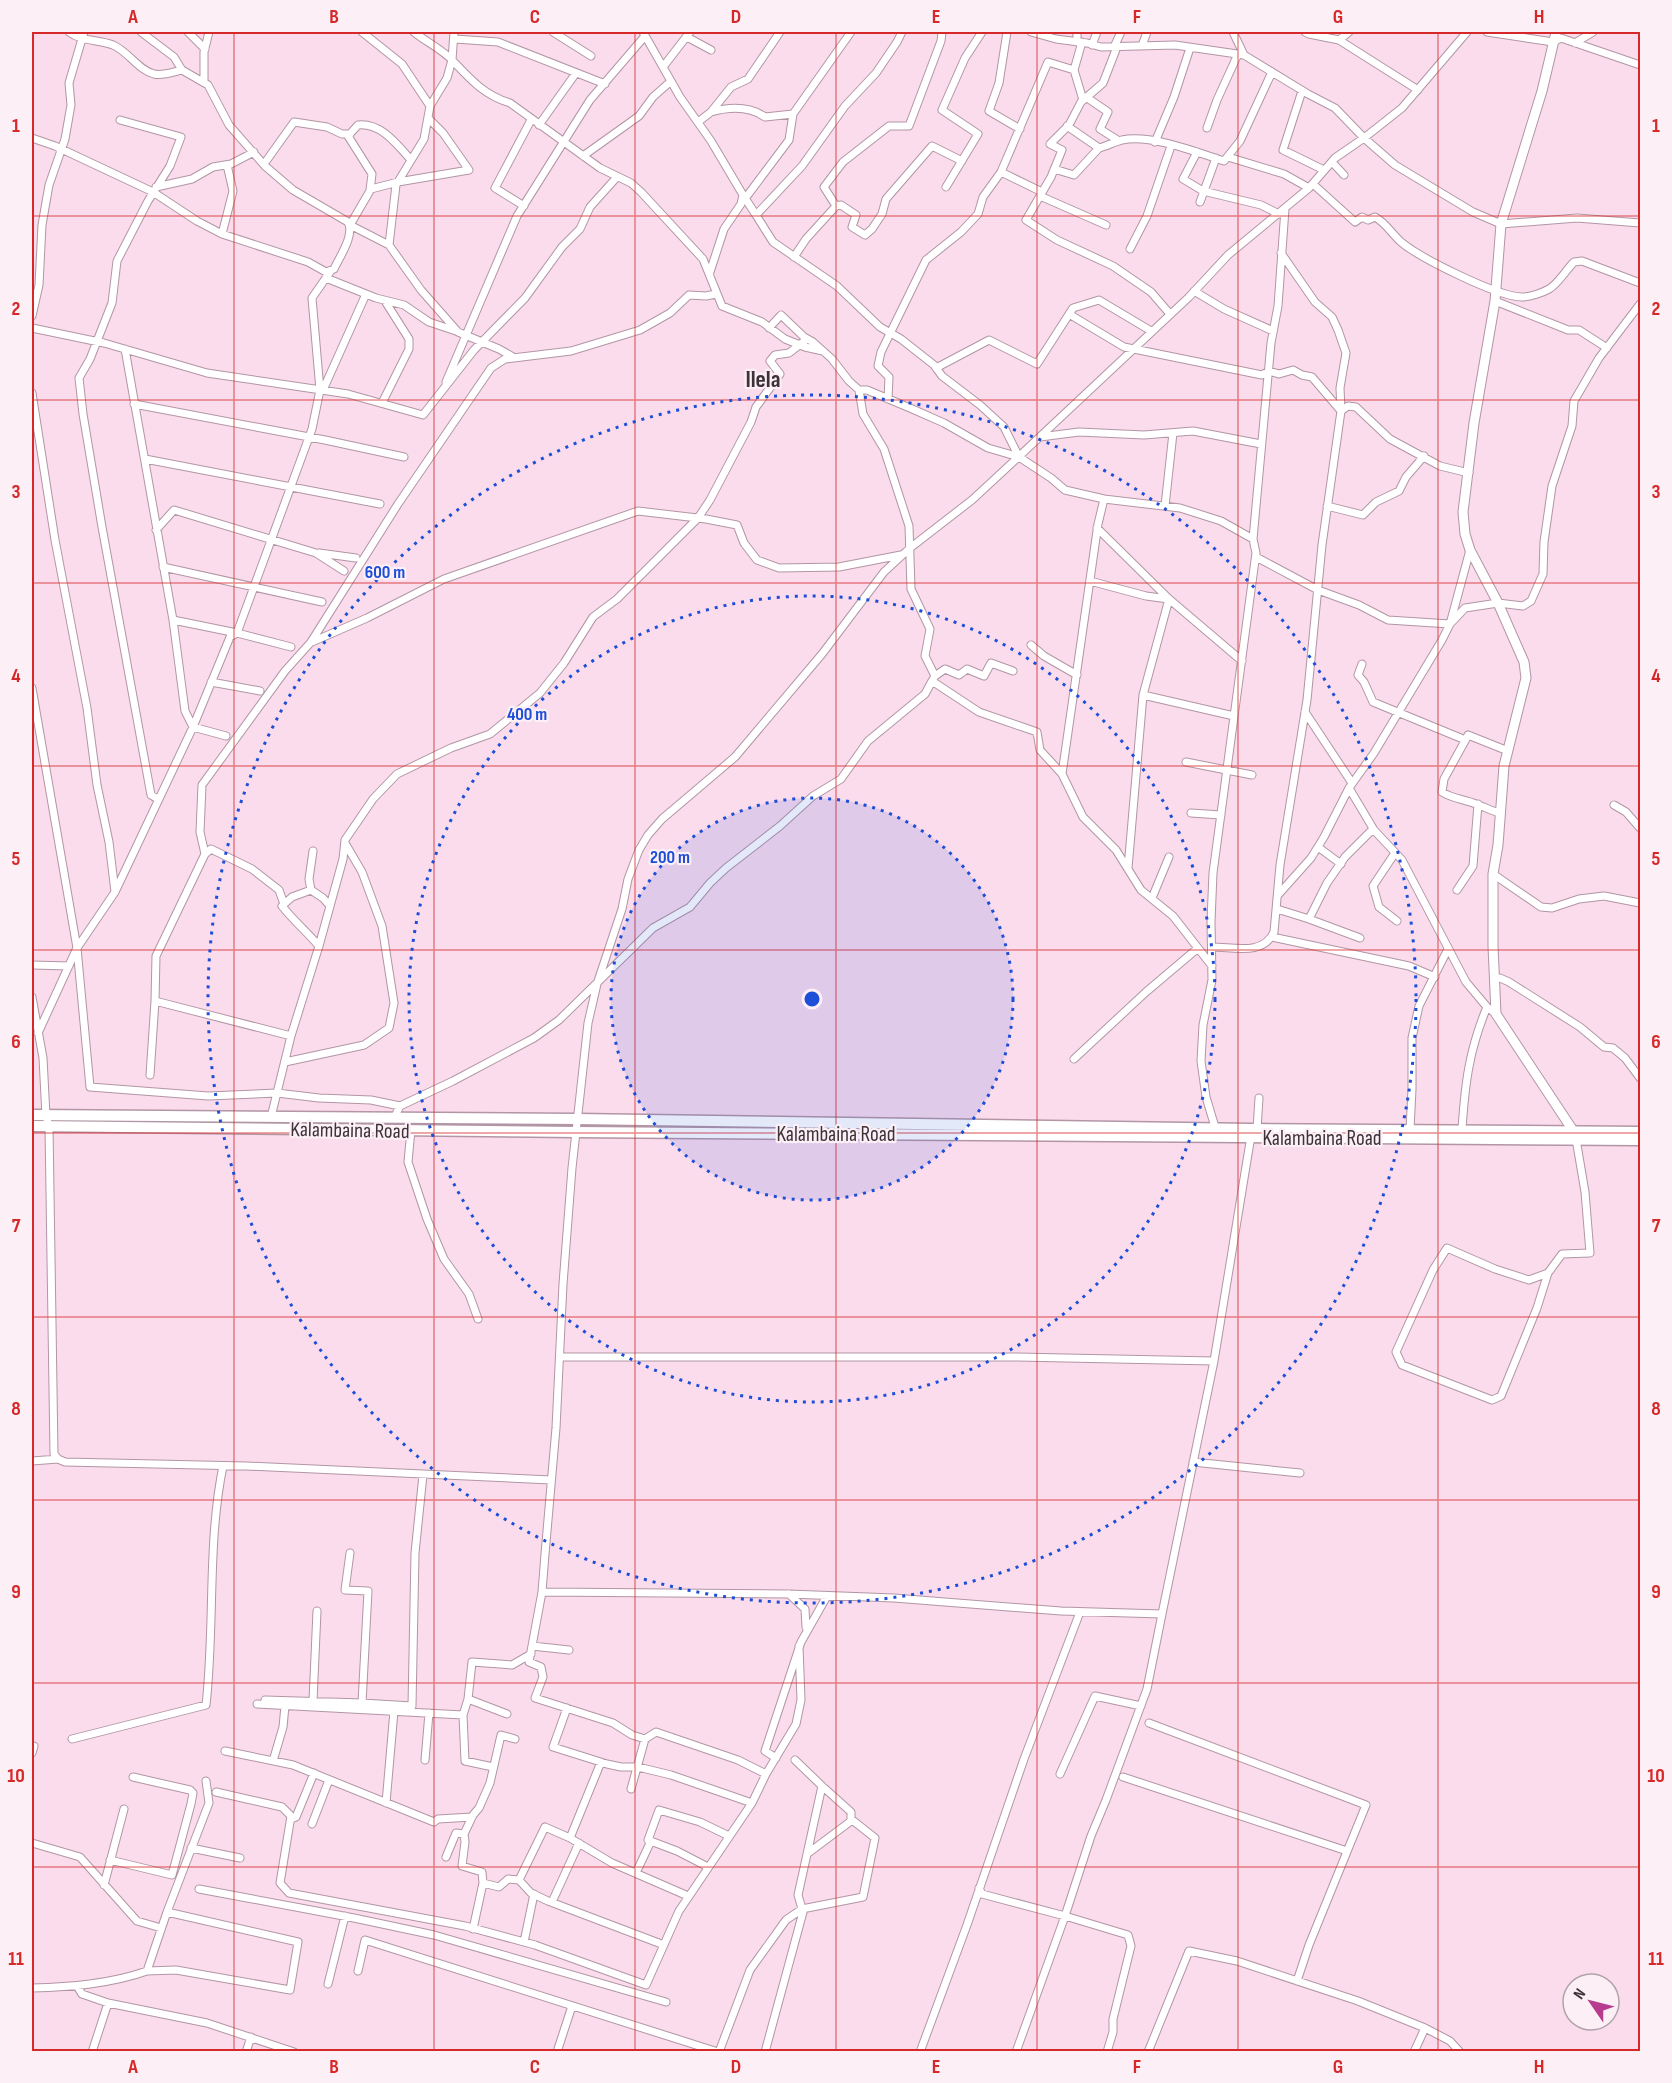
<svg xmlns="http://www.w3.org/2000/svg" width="1672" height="2083" font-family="'Sofia Sans Condensed',sans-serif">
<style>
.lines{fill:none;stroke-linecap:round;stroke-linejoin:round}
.minor-casing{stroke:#b296a5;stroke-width:9}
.tertiary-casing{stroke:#b296a5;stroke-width:11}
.secondary-casing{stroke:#b296a5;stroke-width:13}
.minor{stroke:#fff;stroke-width:7}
.tertiary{stroke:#fff;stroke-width:9}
.secondary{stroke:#fff;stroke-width:10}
.grid{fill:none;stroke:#d62828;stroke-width:1.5;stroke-opacity:0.55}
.ring{fill:none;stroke:#1d4ed8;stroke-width:3;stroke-dasharray:3 6}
.labels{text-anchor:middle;stroke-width:4.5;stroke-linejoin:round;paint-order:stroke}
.street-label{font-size:21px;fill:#3d3238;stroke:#fceff6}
.quarter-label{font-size:24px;font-weight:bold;fill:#3d3238;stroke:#fceff6}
.centre{fill:#1d4ed8;stroke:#fceff6;stroke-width:3}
.ring-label{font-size:18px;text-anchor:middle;font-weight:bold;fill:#1d4ed8;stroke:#fceff6;stroke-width:4.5;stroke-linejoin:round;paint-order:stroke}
.neatline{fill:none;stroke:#d62828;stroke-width:2}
.grid-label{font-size:20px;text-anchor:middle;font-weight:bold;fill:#d62828}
</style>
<rect width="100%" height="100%" fill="#fadcec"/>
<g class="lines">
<g class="minor-casing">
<path id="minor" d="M141,32L174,57L182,70
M188,32L205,49
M362,32L402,64L430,106
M414,32C426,42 442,49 453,61C470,79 484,95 510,103L600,168L631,183L641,192L703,259L722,306L762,322L785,339L805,347L823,351
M454,32L452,60L447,78L430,106L424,139L396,185L389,245L421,290L458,332L499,349L513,357
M553,32L591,56
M643,32L680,97L711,141L743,195L741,204L724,229L710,272
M902,32L897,42L876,73L845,106L802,166L756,215L773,242L837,286L880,327L901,339L934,365L942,376L980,405L1004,427L1019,457
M1007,32L999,83L989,111L1020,129
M1031,32L1056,39L1087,43L1101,47L1175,45L1244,55L1308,94L1335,108L1364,138L1395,165L1473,212L1501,224L1577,218L1640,223
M1077,32V42
M1233,32L1244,55
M1305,32L1309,34L1339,40L1349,32
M1487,32L1553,42L1561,38L1640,65
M687,37L711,50
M455,39L498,42L605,84
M1339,40L1418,90
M1575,43L1593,32
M1092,45L1097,32
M1142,46L1147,32
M1114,47L1121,32
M1117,47L1103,83L1081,102L1069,125L1050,144L1062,150L1051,177L1026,220L1057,240L1113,266L1151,292L1170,314
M663,67L690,32
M1074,70L1083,100
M204,81V52L209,32
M1302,91L1283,150L1324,170
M1086,97L1108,112L1100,129L1119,141
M711,112C729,107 749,106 765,117L793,114
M120,120L181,137L170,166L148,201L117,261L112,303L90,359L79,378L83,414L102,527L151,795L158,799
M698,122L711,112L731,87L748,79L780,32
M539,125L576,73
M1067,126L1099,148C1107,146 1114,142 1122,140C1151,134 1196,152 1224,161L1240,141L1272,72
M1207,128L1217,100L1238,54
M32,138L55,146L153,192L197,221L222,234L308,262L326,272L334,269C340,256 355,235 348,222L293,190L265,166L229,125L208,85L182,70C173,72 163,76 154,74C138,70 129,52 113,45C98,39 82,42 69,32
M1155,142L1174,97L1190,48
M1197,152L1183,179L1203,191L1261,205L1279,214
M583,156L639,116L653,97L671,81
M1228,157L1284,174L1309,188
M1332,162L1344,175
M264,164L294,122L327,127L342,134H350
M1054,169L1074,175L1099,148
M1001,172L1042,192
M1313,184L1355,222L1362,217L1368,220L1375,217C1386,223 1391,233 1401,242C1420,258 1498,297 1522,297C1530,297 1542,293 1549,289C1558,284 1566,270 1574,262L1582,261L1640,283
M156,187L192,179L213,167L231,164L254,152
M946,187L978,134L942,110L965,58L982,32
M370,190L372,174L348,136L358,125C381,123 396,143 411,160
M1040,196L1106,225
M1200,202L1216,158
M524,206L495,188L531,120
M836,206L841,205L856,215L852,227L865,235L872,229L882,214L886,199L932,146L962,161
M756,215L743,195L747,196L789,140L793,114L851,32
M222,234L233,191L227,165
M389,245L350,225L371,189L398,182L469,170L443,133L428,118
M1130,249L1147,216L1171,146
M794,257L806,239L836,206L824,187L843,162L889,126H909L941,41L942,32
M330,272L312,298L320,390L312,429L237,633L230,637L193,727L115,892L77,948L90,1087L208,1096L277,1093L319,1098L371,1100L400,1106
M326,278L376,298L404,305L429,322L456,331
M1194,291L1224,309L1273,331
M1495,301L1568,330H1579L1607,348
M1069,314L1124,347L1262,375L1269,371L1279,374L1293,370L1302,375L1312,377L1341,411L1340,388L1346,353L1338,330L1332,317L1315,302L1281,253
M32,316L39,285L42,225L49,185L65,139L71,105L69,83L84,32
M32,328L104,343L207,373L348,394L423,415L474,350L525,298L562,247L580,229L590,207L617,177
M769,328L781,315L804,337L813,342L832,359L849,381L859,390L863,414L884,449L909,526L911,589L930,629L925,656L935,676L932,681
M125,349L173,620L185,711L193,727L226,736
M936,368L989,340L1037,364L1073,308L1099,300L1151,331
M446,382L517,216L590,100L645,36
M323,390L366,294
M859,390H867L910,408L944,423L988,448L1019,457L1051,478L1065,490L1104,499
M32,393L55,540L87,708L97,785L109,842L115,892
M888,399L889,377L878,366L881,352L926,260L961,232L978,214L983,197L1001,172L1048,62L1074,70L1082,42
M382,403L409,349V339L385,301
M134,404L325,440L404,457
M1040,437L1079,432L1144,435L1193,431L1261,444
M145,459L380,504
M1165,506L1173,433
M1327,506L1363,515L1376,502L1399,491L1406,477L1424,456
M1097,528L1169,599L1242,661
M156,530L174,510L316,553L344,571
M319,553L356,558
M1256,557L1318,590L1359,605L1388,620L1450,624L1465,608L1498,603L1523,606L1531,601L1543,574L1544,542L1552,486L1572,426L1574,401L1599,358L1640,304
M163,567L322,602
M1090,581L1146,596L1169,599L1143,695
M173,620L237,633L291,647
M312,642L367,618L444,579L638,511L706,519L737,525L744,543L757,560L779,568L839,567L901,555
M1031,645L1044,656L1077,675
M1362,664L1358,675L1364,682L1373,702L1463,739H1466L1468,735L1508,751
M935,676L945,669L959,675L967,669L984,676L991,663L1013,671
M211,682L260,691
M32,688L77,948L38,1033
M1305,712L1352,783
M1466,739L1444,779L1442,792C1453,799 1464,799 1476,804C1485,807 1491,811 1500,813
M1186,762L1252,775
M1062,774L1098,524L1104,499L1180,508L1221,521L1253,539
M1349,788L1374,830L1402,860L1466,982L1487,1007L1496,1014
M1614,805L1626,812L1640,828
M1191,813L1221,815
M1318,847L1341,864
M313,851L309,879L311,890L323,898L330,906
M1395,853L1373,886L1379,907L1397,921
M205,854L200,832L202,785L285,671L311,642L398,504L491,368L505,359L571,351L640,330L670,313L689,295L706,296L716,294
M1128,868L1143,695L1234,716
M1493,874L1541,907L1552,908L1579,899L1604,896L1640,903
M311,890L292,897L282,906C293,920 307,932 319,946
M1457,890L1473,866L1478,804
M1278,895L1311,858L1324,837L1349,788L1374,753L1442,640L1450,624L1470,550
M1152,898L1169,857
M284,904L279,890L252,869L211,849L205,854L156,956L155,1001L291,1036
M1277,909L1309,919L1327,883L1345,857L1373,829
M1309,919L1360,938
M1272,937L1409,966L1435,977
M1212,947C1234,947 1263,956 1274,932L1280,865L1307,700L1322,545L1341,411L1348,406L1356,407L1390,439L1440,466L1469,473
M32,965L69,966
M1494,979L1500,978L1509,982L1580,1027L1604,1047L1613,1048L1625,1058L1640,1078
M32,997L43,1058L46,1116L49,1126L54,1454L58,1459L65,1462L246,1466L551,1480
M1074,1059L1146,992L1198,948
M285,1062L364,1045L389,1028L394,1003L382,926L362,872L345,843
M150,1075L155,1001
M271,1117L291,1036L319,946L343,859L345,840L373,799L397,774L451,748L490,734L540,693L564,663L593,617L617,599L698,518L710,500L751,422L756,407L780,374L770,361L775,355L789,353L807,339
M394,1118L400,1106L453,1081L534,1038L559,1020L653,928L690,907L710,883L726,868L780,826L813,796L841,779L868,741L925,694L932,681L979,712L1037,732L1040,750L1062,774L1083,817L1116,850L1141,890L1173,916L1212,966
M1215,1127L1206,1097L1201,1061L1203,1025L1212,980L1211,921L1213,873L1256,553L1253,539L1271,343L1278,306L1285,209
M1257,1129L1259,1098
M1462,1129C1465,1084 1469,1050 1487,1007
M411,1130L408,1162L427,1219L444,1259L469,1294L478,1319
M1410,1130L1412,1089V1038L1419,1006L1448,949
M1548,1273L1537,1308L1501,1396L1492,1400L1402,1365L1396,1352L1433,1270L1447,1248L1495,1269L1529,1280L1548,1273L1562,1254L1590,1253L1585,1192L1576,1139
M560,1357H1017L1214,1361
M32,1461L58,1459
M1193,1462L1300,1473
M542,1592L789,1594L894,1598L1061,1611L1162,1614L1214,1361L1251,1136
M789,1594L805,1609L806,1627
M532,1646L569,1650
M468,1699L507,1714
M265,1700L362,1703L368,1591L345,1590L350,1553
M313,1701L317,1611
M362,1703L412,1706L415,1553L423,1475
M257,1704L463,1715
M567,1708L553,1747L607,1764L621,1767H638L671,1775L752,1803
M1149,1723L1366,1805L1309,1945L1297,1981
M72,1739L206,1705C215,1626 207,1544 223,1466
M515,1739L501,1735L490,1783L479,1808L473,1815L464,1834L465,1842L462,1866L482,1872L483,1883L499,1887L508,1879L519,1880L531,1893L548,1901L664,1945
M645,1739L632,1735L613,1723L535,1698L543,1677L541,1667L529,1662L542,1592L545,1554L556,1428L563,1284L572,1168L588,1023L597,984L622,909L628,879L639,850L648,835L662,819L735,757L822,654L884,572L910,548L972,500L1013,462L1189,297L1228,255L1309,188L1335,158L1364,138L1402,108L1467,32
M225,1751L293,1765L434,1822L438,1819L472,1817
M32,1753L34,1746
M776,1758L765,1751L801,1642L827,1596
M425,1760L429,1713
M273,1761L283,1727L285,1706
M493,1767L465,1761L463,1715L468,1699L472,1662L512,1665L531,1654
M1060,1774L1095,1696L1141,1706
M1123,1777L1347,1851
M631,1789L645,1739L656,1732L738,1760L766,1774
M216,1792L282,1807L291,1816L280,1883L289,1893L465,1926L535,1945L646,1985L679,1911L752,1803L766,1774L796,1724L801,1700L799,1646
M386,1803L394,1711
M291,1819L296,1817L314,1773
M312,1824L329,1780
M570,1838L612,1863L688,1896
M32,1843L80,1857L137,1921L161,1928
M191,1848L240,1858
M807,1854L851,1821V1812L822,1786
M446,1857L456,1833L464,1834
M110,1860L172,1875L191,1804L193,1793L190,1790L133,1777
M708,1867L677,1851L648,1840L659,1810L700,1822L729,1836
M636,1873L651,1841
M519,1880L545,1827L570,1838L601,1762
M104,1885L124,1809
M979,1888L982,1894L1065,1916L1016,2052
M199,1889L354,1918L434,1935L666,2002
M552,1902L579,1843
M473,1929L483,1883
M524,1942L534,1894
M147,1971L176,1970L290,1990L298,1942L167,1912
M358,1971L365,1940L718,2052
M328,1984L345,1916
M77,1986L82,1994L108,2003L207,2023L294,2052
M32,1988C70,1987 110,1984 147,1971L167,1912L209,1803L206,1781
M92,2052L108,2003
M246,2052L251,2037
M557,2052L572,2006
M719,2052L750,1970L786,1920L802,1909L863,1897L875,1838L851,1819
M765,2052L803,1912L798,1895L822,1786L795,1760
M920,2052L967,1925L1024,1759L1080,1612
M1107,2052L1113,2032V2019L1131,1946L1128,1935L1065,1916L1091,1836L1106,1800L1147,1689L1162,1614
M1148,2052L1189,1951L1237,1961L1358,2001L1425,2028L1450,2041L1460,2052
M1414,2052L1425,2028"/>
</g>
<g class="tertiary-casing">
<path id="tertiary" d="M1556,32L1542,91L1501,224L1495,301L1474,423L1463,512L1465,534L1470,550L1498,603L1524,662L1526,678L1504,766L1498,845L1493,874V946L1496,1014L1574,1132"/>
</g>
<g class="secondary-casing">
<path id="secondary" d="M32,1115L577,1119L1252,1129L1640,1132
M32,1126L576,1132L1640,1140"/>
</g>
<use href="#minor" class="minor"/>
<use href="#tertiary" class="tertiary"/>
<use href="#secondary" class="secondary"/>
</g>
<path class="grid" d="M234,32V2052M434,32V2052M635,32V2052M836,32V2052M1037,32V2052M1238,32V2052M1438,32V2052M32,216H1640M32,400H1640M32,583H1640M32,766H1640M32,950H1640M32,1133H1640M32,1317H1640M32,1500H1640M32,1683H1640M32,1867H1640"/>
<circle cx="812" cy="999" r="201" fill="#1d4ed8" fill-opacity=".12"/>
<g class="ring">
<circle cx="812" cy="999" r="201"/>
<circle cx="812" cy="999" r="403"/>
<circle cx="812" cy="999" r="604"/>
</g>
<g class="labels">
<g class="street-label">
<text transform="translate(350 1130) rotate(1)" y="7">Kalambaina Road</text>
<text x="836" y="1141">Kalambaina Road</text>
<text x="1322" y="1145">Kalambaina Road</text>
</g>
<g class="quarter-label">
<text x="763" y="387">Ilela</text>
</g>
</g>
<circle cx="812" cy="999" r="9" class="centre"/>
<g class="ring-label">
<text x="385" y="578">600 m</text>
<text x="527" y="720">400 m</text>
<text x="670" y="863">200 m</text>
</g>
<rect width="1672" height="2083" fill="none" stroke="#fceff6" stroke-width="66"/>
<g transform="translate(1591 2002) rotate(305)"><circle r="28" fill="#fceff6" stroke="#b0a3aa" stroke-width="1.5"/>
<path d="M0-4.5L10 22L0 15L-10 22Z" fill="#b83c8d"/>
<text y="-9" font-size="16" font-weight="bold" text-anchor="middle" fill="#3d3238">N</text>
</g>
<rect x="33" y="33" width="1606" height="2017" class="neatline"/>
<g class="grid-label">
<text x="133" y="23">A</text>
<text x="334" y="23">B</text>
<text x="535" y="23">C</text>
<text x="736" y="23">D</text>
<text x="936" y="23">E</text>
<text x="1137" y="23">F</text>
<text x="1338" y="23">G</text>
<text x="1539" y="23">H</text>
<text x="16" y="132">1</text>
<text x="1656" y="132">1</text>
<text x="16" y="315">2</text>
<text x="1656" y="315">2</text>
<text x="16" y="498">3</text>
<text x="1656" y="498">3</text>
<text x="16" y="682">4</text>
<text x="1656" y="682">4</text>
<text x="16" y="865">5</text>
<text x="1656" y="865">5</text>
<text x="16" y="1048">6</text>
<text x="1656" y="1048">6</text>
<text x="16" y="1232">7</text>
<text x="1656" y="1232">7</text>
<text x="16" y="1415">8</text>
<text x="1656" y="1415">8</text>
<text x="16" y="1598">9</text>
<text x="1656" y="1598">9</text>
<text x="16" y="1782">10</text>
<text x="1656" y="1782">10</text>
<text x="16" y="1965">11</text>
<text x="1656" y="1965">11</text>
<text x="133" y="2073">A</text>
<text x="334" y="2073">B</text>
<text x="535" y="2073">C</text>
<text x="736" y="2073">D</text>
<text x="936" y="2073">E</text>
<text x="1137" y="2073">F</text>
<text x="1338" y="2073">G</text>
<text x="1539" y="2073">H</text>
</g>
</svg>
